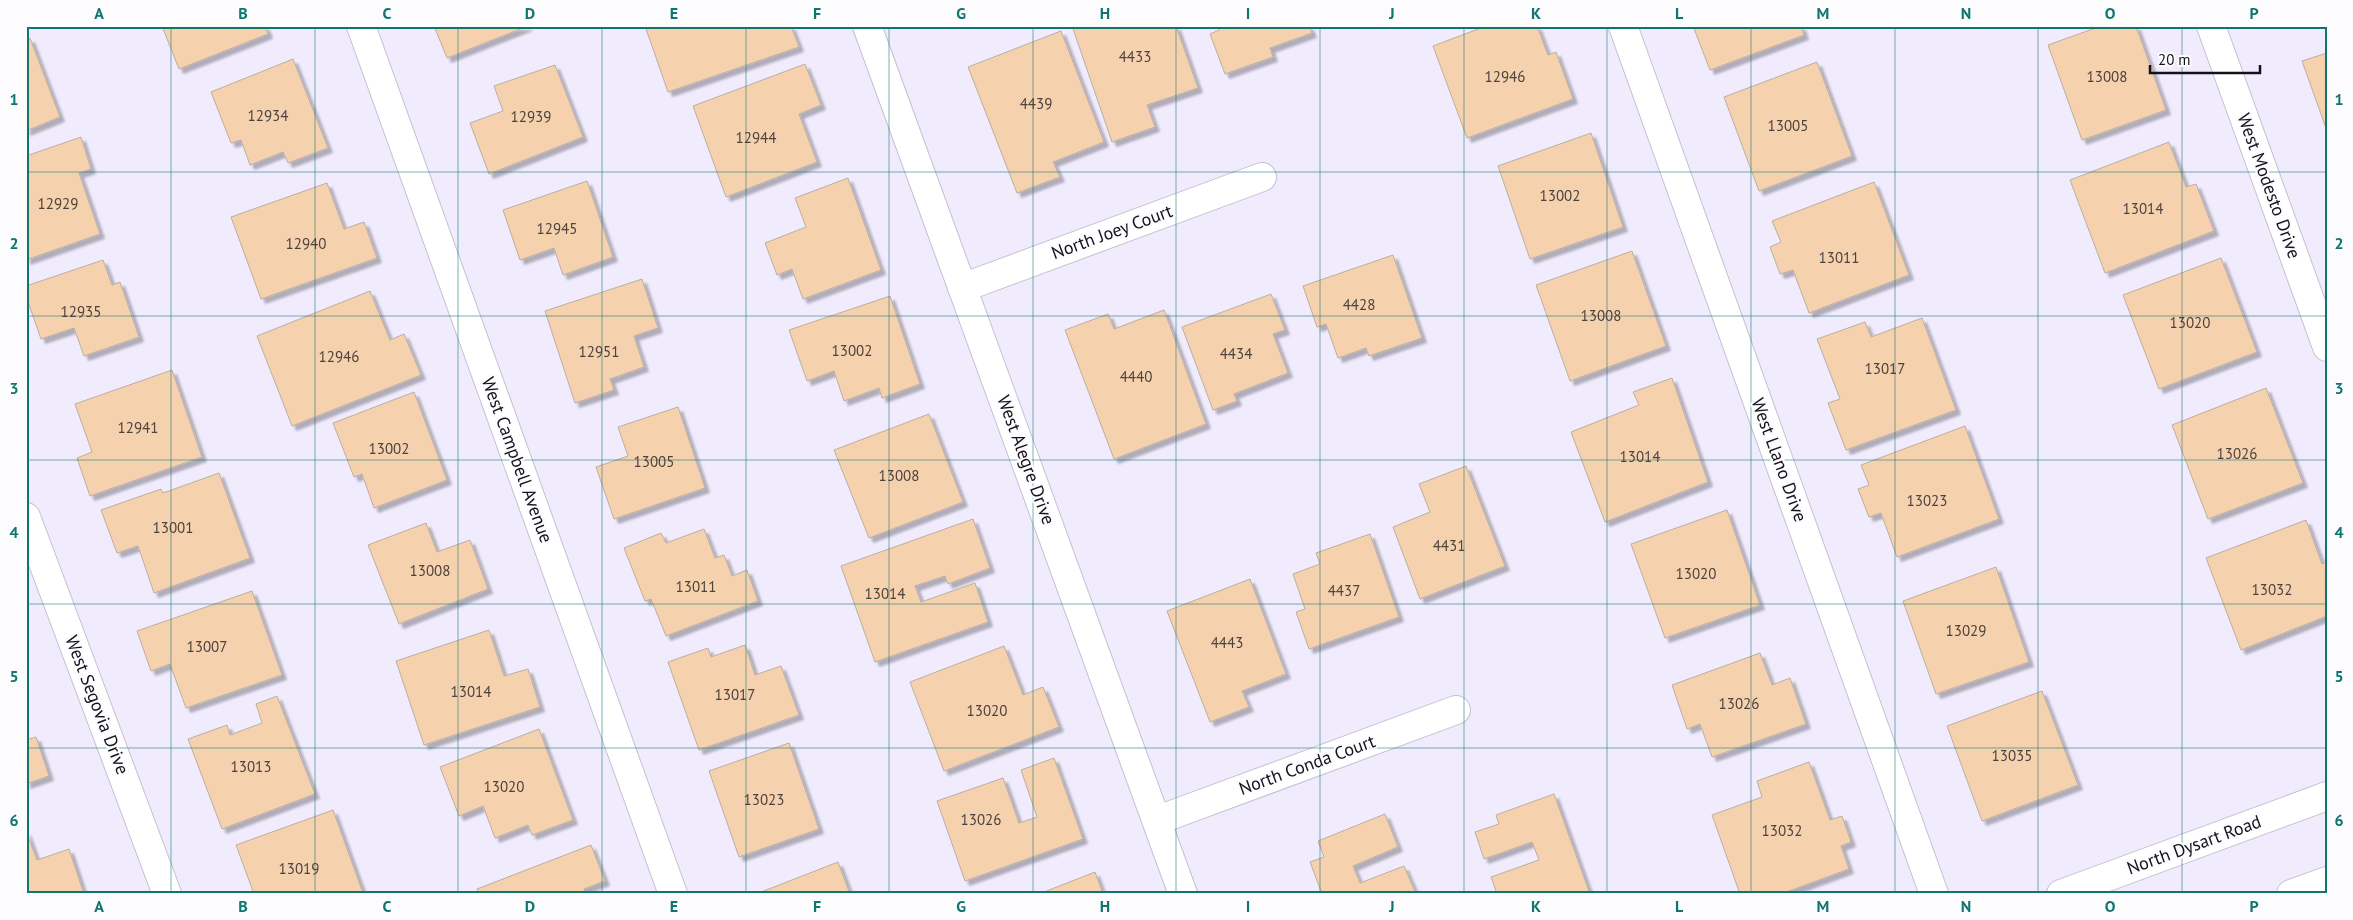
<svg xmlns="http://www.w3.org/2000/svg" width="2353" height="920" font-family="'PT Sans',sans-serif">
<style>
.building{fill:#f5d1ae;stroke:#bcaea1;filter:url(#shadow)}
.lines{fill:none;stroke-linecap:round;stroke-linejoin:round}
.minor-casing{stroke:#c5c0d1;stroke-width:30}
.major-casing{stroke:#c5c0d1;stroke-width:30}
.minor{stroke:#fff;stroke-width:28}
.major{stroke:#fff;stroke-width:28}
.grid{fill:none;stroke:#0f766e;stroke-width:1;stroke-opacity:0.55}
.labels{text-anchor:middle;stroke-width:4.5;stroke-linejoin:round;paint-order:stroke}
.number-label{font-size:15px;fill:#4c423e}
.street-label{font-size:18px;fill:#141218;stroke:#fcfbfe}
.neatline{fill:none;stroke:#0f766e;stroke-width:2}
.grid-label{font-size:16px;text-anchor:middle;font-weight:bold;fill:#0f766e}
</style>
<defs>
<filter id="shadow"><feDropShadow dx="4.5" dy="4.5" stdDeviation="1" flood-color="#0004"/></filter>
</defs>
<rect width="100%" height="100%" fill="#f0ebfd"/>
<path class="building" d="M162,26H265L268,34L179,69Z
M434,26H528L447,58Z
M645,26H791L799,47L668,92Z
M1072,26H1176L1198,88L1147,105L1155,127L1112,142Z
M1217,26H1309L1312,33L1270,48L1273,57L1225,74L1210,34L1219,30Z
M1486,26H1537L1548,55L1556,52L1573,99L1467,138L1433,46Z
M1693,26H1801L1804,35L1710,70Z
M2101,26H2136L2166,110L2082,140L2048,45Z
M1061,31L1104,142L1053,162L1060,177L1017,193L968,67Z
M30,38L60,117L26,131V40Z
M2327,53V131L2302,61Z
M293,59L328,148L288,163L283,152L250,165L241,140L231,143L211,92Z
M1817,62L1852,156L1759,191L1724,97Z
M805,64L821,105L799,114L817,162L726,197L693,106Z
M555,65L583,137L489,174L470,123L503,111L494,86Z
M1591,133L1623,227L1530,259L1498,166Z
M81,137L91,169L79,173L100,234L26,260V156Z
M2169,142L2186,187L2196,184L2214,231L2105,273L2070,180Z
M848,178L881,270L803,299L792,269L777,275L765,243L806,227L795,198Z
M587,181L613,257L563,275L554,248L520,260L503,210Z
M1874,182L1909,275L1809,313L1793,270L1780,274L1770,247L1781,242L1772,221Z
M327,183L344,229L364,222L377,258L261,299L231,217Z
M1632,251L1666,346L1570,381L1536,285Z
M1393,255L1422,338L1369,356L1366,348L1338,358L1326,324L1317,327L1303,286Z
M2221,258L2257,352L2159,389L2123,295Z
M103,260L112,285L120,282L139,337L84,356L74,328L41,339L26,296V286Z
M642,279L658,328L634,336L644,367L610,379L614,390L575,403L545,311Z
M370,291L390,340L404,334L421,375L292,426L257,336Z
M1271,294L1285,330L1273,334L1288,373L1234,394L1237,401L1213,410L1182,327Z
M890,296L920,384L882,398L879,388L844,401L834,371L807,381L789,330Z
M1164,310L1206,424L1114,459L1065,330L1108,314L1114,329Z
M1922,318L1956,410L1846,450L1828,403L1840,399L1817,339L1865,322L1871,337Z
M172,370L202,457L90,496L77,458L92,452L75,404Z
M1672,378L1708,482L1605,522L1571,432L1639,405L1633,392Z
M2266,388L2303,483L2208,519L2172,425Z
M414,392L447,480L374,508L362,474L354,477L333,423Z
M678,407L705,488L614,519L596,467L628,456L618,427Z
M929,414L963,502L869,538L834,450Z
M1965,426L1999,519L1897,557L1881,513L1869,517L1858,489L1869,485L1861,465Z
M1466,466L1505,566L1420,599L1393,527L1430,512L1419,484Z
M219,473L250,558L154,593L138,546L117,553L101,510L161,489L163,493Z
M1727,510L1760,605L1665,638L1631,544Z
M973,519L990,568L948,584L945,576L915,586L921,602L975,583L988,622L875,662L841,566Z
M2306,520L2322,564L2327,562V616L2241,650L2206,558Z
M426,523L437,552L470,540L488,589L399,624L368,545Z
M704,529L715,558L724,555L732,576L747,570L758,601L666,636L651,599L645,601L624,548L661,533L666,543Z
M1370,534L1399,617L1309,649L1296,612L1305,609L1293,574L1320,564L1316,553Z
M1996,567L2029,662L1936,694L1903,601Z
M1250,579L1286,674L1242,691L1249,707L1210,722L1167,611Z
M252,591L282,675L186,708L170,664L151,671L137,631Z
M489,630L504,676L528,669L540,707L424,745L396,661Z
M745,645L755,675L781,666L799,715L699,750L668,662L708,648L711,657Z
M1004,646L1023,695L1043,687L1059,727L944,771L910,682Z
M1760,653L1772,685L1790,678L1806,724L1712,757L1700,724L1687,729L1672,685Z
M2042,691L2078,785L1982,821L1947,726Z
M277,696L315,794L222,829L188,739L227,725L230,735L262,723L256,704Z
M539,729L573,820L532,835L528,825L495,838L483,806L459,816L440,767Z
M36,737L49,776L26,784V740Z
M789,743L819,829L739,857L709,771Z
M1054,758L1083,839L965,881L937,801L1003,778L1019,823L1037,817L1021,770Z
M1809,762L1830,820L1842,816L1851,842L1841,846L1849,869L1781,894H1740L1712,815L1762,797L1757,781Z
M1554,794L1590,894H1497L1491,877L1539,860L1532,842L1484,859L1475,832L1499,824L1496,815Z
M333,810L363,893L254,894L236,845Z
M1385,814L1398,847L1353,866L1360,883L1404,866L1416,894H1322L1310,862L1324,857L1318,841Z
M26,831L37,860L69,849L84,894H26Z
M591,845L605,881L584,889L585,894H479L477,889Z
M838,862L850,894H756Z
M1095,872L1103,894H1039Z"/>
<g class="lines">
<g class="minor-casing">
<path id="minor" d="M361,26L673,894
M867,26L1183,894
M1623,26L1934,894
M2211,26L2327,347
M962,288L1262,177
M26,517L167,894
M1158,820L1456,710"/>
</g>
<g class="major-casing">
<path id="major" d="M2061,894L2327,796
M2291,894L2327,881"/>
</g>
<use href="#minor" class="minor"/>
<use href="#major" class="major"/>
</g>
<path class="grid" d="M171,26V894M315,26V894M458,26V894M602,26V894M746,26V894M889,26V894M1033,26V894M1176,26V894M1320,26V894M1464,26V894M1607,26V894M1751,26V894M1895,26V894M2038,26V894M2182,26V894M26,172H2327M26,316H2327M26,460H2327M26,604H2327M26,748H2327"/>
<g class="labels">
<g class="number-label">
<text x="1135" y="62">4433</text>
<text x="1505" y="82">12946</text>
<text x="2107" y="82">13008</text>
<text x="1036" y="109">4439</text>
<text x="268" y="121">12934</text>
<text x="531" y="122">12939</text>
<text x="1788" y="131">13005</text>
<text x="756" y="143">12944</text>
<text x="1560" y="201">13002</text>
<text x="58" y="209">12929</text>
<text x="2143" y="214">13014</text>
<text x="557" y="234">12945</text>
<text x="306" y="249">12940</text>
<text x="1839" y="263">13011</text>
<text x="1359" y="310">4428</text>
<text x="81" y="317">12935</text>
<text x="1601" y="321">13008</text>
<text x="2190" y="328">13020</text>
<text x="852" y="356">13002</text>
<text x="599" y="357">12951</text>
<text x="1236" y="359">4434</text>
<text x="339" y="362">12946</text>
<text x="1885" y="374">13017</text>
<text x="1136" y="382">4440</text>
<text x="138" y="433">12941</text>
<text x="389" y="454">13002</text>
<text x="2237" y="459">13026</text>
<text x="1640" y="462">13014</text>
<text x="654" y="467">13005</text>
<text x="899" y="481">13008</text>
<text x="1927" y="506">13023</text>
<text x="173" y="533">13001</text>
<text x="1449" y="551">4431</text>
<text x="430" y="576">13008</text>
<text x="1696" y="579">13020</text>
<text x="696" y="592">13011</text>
<text x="2272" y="595">13032</text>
<text x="1344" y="596">4437</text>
<text x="885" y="599">13014</text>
<text x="1966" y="636">13029</text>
<text x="1227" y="648">4443</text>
<text x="207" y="652">13007</text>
<text x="471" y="697">13014</text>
<text x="735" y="700">13017</text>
<text x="1739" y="709">13026</text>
<text x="987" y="716">13020</text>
<text x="2012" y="761">13035</text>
<text x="251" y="772">13013</text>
<text x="504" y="792">13020</text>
<text x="764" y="805">13023</text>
<text x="981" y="825">13026</text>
<text x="1782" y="836">13032</text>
<text x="299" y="874">13019</text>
</g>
<g class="street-label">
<text transform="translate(2269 186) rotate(70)" y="6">West Modesto Drive</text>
<text transform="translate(1112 232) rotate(-20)" y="6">North Joey Court</text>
<text transform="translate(517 460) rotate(70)" y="6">West Campbell Avenue</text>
<text transform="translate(1026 460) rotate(70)" y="6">West Alegre Drive</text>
<text transform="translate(1779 460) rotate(70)" y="6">West Llano Drive</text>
<text transform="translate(97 705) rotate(69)" y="6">West Segovia Drive</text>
<text transform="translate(1307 765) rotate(-20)" y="6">North Conda Court</text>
<text transform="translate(2194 845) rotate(-20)" y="6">North Dysart Road</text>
</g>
</g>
<rect width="2353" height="920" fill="none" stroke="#fcfbfe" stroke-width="55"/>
<path d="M2150 65v8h110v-8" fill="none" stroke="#141218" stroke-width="2.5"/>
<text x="2158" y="65" font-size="15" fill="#141218" stroke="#fcfbfe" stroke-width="4" paint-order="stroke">20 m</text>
<rect x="28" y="28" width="2298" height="864" class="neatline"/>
<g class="grid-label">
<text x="99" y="19">A</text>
<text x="243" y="19">B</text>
<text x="387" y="19">C</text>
<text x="530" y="19">D</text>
<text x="674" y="19">E</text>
<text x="817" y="19">F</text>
<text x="961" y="19">G</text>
<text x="1105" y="19">H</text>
<text x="1248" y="19">I</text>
<text x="1392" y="19">J</text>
<text x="1536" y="19">K</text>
<text x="1679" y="19">L</text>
<text x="1823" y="19">M</text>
<text x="1966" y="19">N</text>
<text x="2110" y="19">O</text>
<text x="2254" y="19">P</text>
<text x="14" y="105">1</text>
<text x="2339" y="105">1</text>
<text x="14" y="249">2</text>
<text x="2339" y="249">2</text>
<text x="14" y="394">3</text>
<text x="2339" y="394">3</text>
<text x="14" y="538">4</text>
<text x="2339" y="538">4</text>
<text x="14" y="682">5</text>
<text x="2339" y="682">5</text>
<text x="14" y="826">6</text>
<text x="2339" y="826">6</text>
<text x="99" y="912">A</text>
<text x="243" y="912">B</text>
<text x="387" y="912">C</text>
<text x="530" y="912">D</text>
<text x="674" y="912">E</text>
<text x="817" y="912">F</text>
<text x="961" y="912">G</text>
<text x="1105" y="912">H</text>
<text x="1248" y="912">I</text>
<text x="1392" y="912">J</text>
<text x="1536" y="912">K</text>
<text x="1679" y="912">L</text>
<text x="1823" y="912">M</text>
<text x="1966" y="912">N</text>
<text x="2110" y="912">O</text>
<text x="2254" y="912">P</text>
</g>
</svg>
